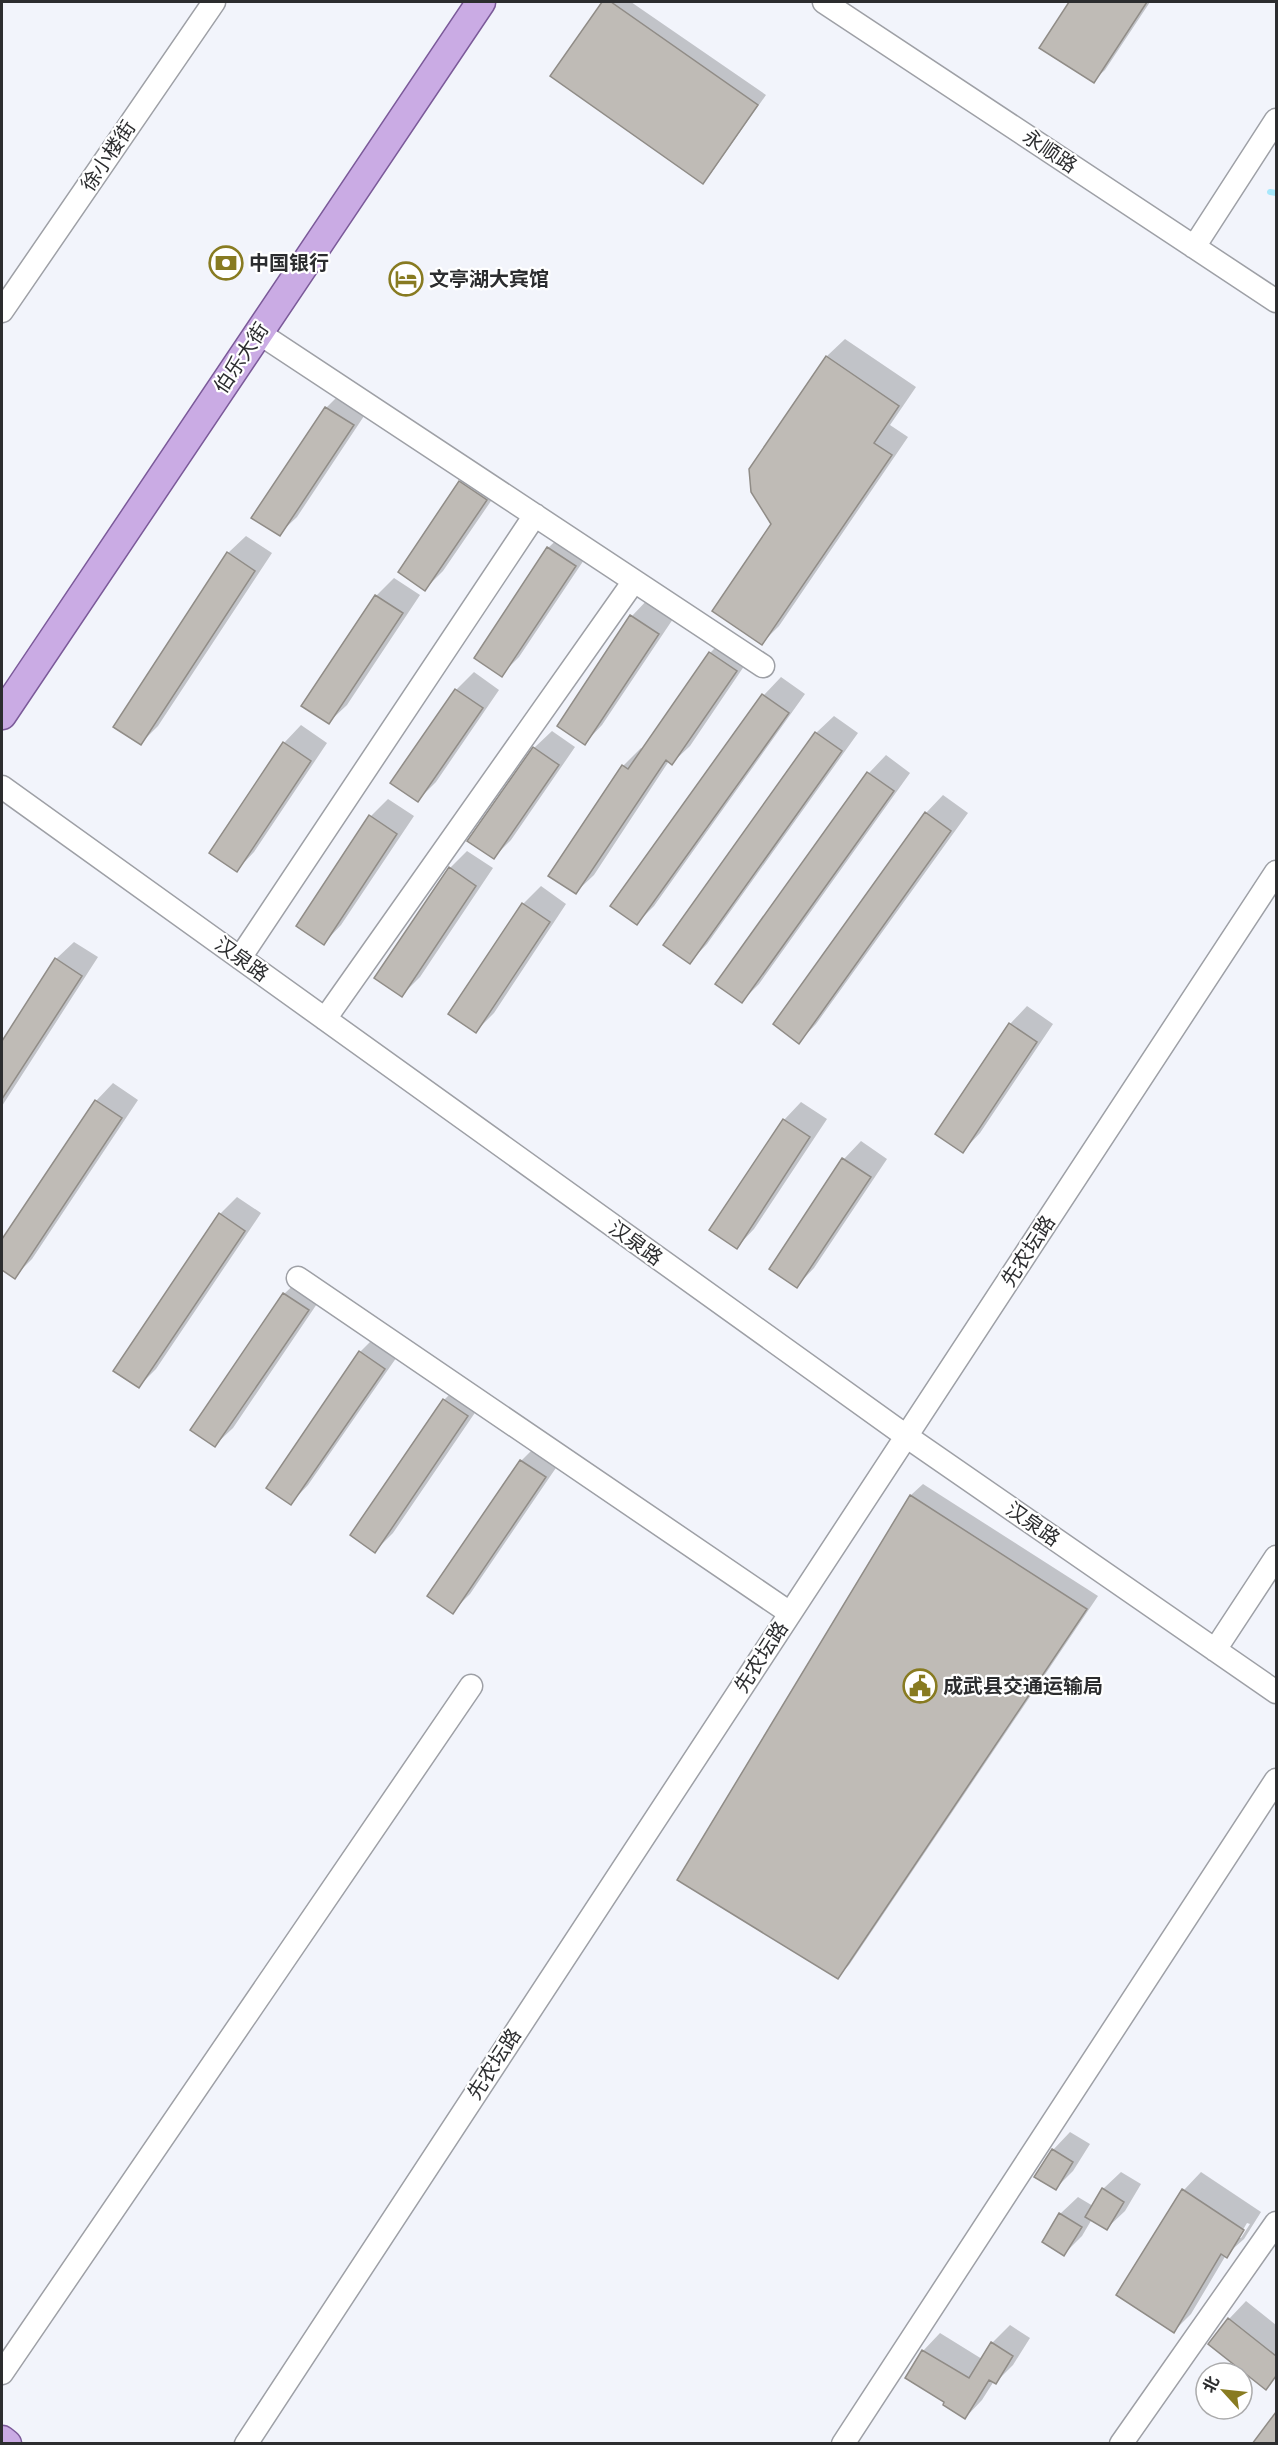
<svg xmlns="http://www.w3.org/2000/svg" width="1278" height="2445" font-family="Barlow,'Noto Sans SC',sans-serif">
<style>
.shadow{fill:#0003;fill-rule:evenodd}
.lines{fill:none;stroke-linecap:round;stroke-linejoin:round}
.stream{stroke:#a7e8fc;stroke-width:6}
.building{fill:#bfbbb6;stroke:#908c87;stroke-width:1.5}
.minor-casing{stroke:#9ea0a6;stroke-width:25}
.major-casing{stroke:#7b5a99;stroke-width:31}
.minor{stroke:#fff;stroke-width:22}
.major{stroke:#caabe4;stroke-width:28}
.labels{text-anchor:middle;stroke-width:4.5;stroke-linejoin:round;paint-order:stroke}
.street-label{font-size:20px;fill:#2c2d2f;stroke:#fff}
.poi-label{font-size:20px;font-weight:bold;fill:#2c2d2f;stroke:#fff;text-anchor:start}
</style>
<rect width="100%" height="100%" fill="#f2f4fb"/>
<path class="shadow" d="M604,2H631L766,95L711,173L703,182L552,76Z
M1071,2H1150L1105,70L1093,81L1041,47Z
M845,339L916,387L890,425L908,437L779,626L762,643L773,524L750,469L827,356Z
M344,390L370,407L297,517L279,534L253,517L326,408Z
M478,465L504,482L443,571L425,589L460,482Z
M566,531L592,548L519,657L501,675L548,548Z
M246,536L272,553L158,726L141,743L228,553Z
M394,578L420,595L347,705L329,722L303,705L376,596Z
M649,598L675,616L602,725L585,743L559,726L632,616Z
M728,635L753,653L690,746L672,763L669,761L594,875L576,892L550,875L623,766L641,748L643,750L710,653Z
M474,672L499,690L436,782L418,800L393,782L456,690Z
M781,677L805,694L654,906L637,923L612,906L764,695Z
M834,716L858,733L707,944L690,962L816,733Z
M301,725L327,743L254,852L237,870L284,743Z
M552,731L575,747L511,840L494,857L534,748Z
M886,755L910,773L759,984L742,1001L717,984L869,773Z
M943,795L968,813L816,1024L799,1042L926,813Z
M388,799L414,816L341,925L324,943L371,816Z
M467,851L493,868L420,977L402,995L450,868Z
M541,886L566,904L494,1013L476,1031L523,904Z
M74,942L98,957L2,1106V1043L56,959Z
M1027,1006L1053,1024L980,1133L963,1151L1010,1024Z
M113,1083L138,1100L32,1259L14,1277L2,1268V1242L96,1101Z
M801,1102L827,1119L754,1229L737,1247L784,1120Z
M861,1141L887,1159L814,1268L797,1286L771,1269L844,1159Z
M237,1197L261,1213L156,1369L139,1386L220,1214Z
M302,1277L325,1292L233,1428L215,1445L284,1294Z
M377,1335L401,1351L308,1485L291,1503L360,1352Z
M462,1382L485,1398L393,1533L375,1551L352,1535L444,1400Z
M539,1443L562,1459L470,1594L452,1612L429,1596L521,1461Z
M923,1484L1098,1596L849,1965L837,1977L679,1879L911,1495Z
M1070,2132L1090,2144L1073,2171L1056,2188L1053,2150Z
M1121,2172L1141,2184L1125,2211L1107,2228L1092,2219L1082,2236L1064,2254L1060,2214L1078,2197L1093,2206L1103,2189Z
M1201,2172L1261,2212L1244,2239L1226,2255L1191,2314L1174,2331L1118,2294L1184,2190ZM1247,2223L1250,2224L1241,2238H1238Z
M1246,2301L1276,2325V2377L1266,2388L1210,2344L1229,2319Z
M1010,2325L1030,2338L1013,2365L996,2382L994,2381L982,2400L965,2418L946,2402L923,2351L940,2333L982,2359L992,2343Z"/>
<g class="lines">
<path class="stream" d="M1270,192L1276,193"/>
</g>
<path class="building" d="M602,2H611L758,105L703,184L550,76Z
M1069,2H1147L1094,83L1039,48Z
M826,356L899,406L874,443L892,455L762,645L712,611L771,524L751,492L749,469Z
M325,407L354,425L280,536L251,518Z
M459,481L487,500L425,591L398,572Z
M547,547L576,566L502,677L474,658Z
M227,552L255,571L141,745L113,727Z
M375,595L403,613L329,724L301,706Z
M630,615L659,634L585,745L557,726Z
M709,652L737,671L672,765L666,760L576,894L548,876L622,765L628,769Z
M455,689L483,708L418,802L390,783Z
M762,694L789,713L637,925L610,906Z
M815,732L842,751L690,964L663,945Z
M283,742L311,761L237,872L209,853Z
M533,747L559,765L494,859L467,841Z
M867,772L894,791L742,1003L715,984Z
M925,812L951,831L799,1044L773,1024Z
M369,815L397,834L324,945L296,926Z
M449,867L476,886L402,997L374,978Z
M522,903L550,922L476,1033L448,1014Z
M55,958L82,976L2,1099V1041Z
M1009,1023L1037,1042L963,1153L935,1134Z
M95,1100L122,1118L15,1279L2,1270V1239Z
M783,1119L810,1137L737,1249L709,1230Z
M842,1158L871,1177L797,1288L769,1269Z
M219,1213L245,1231L139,1388L113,1371Z
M283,1293L309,1310L215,1447L190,1430Z
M359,1351L385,1369L291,1505L266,1488Z
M443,1399L468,1416L375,1553L350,1535Z
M520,1460L546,1477L453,1614L427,1596Z
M910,1495L1087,1609L838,1979L677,1880Z
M1052,2149L1073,2162L1056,2190L1034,2177Z
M1102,2188L1124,2202L1107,2230L1085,2217Z
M1182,2189L1244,2230L1227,2258L1221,2254L1174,2333L1116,2295Z
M1059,2213L1082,2227L1064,2256L1042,2242Z
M1228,2318L1276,2356V2376L1266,2390L1208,2344Z
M991,2342L1013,2356L996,2384L989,2380L965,2419L943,2405L944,2402L905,2378L922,2350L969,2378Z
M1276,2412V2444H1252Z"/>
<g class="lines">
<g class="minor-casing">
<path id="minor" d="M824,2L1276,301
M1194,247L1276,120
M2,311L214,2
M259,333L763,666
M2,787L906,1436L1276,1692
M240,958L535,515
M325,1019L634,581
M298,1278L790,1613
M1215,1650L1276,1557
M2,2373L471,1686
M246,2444L1276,872
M843,2444L1276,1780
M1121,2444L1276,2223"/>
</g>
<g class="major-casing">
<path id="major" d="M2,715L481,2
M2,2440L7,2444"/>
</g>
<use href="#minor" class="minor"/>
<use href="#major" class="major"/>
</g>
<defs>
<g id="bank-ring" transform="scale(1.725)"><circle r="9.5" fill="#fff" stroke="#887b21" stroke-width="1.5"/><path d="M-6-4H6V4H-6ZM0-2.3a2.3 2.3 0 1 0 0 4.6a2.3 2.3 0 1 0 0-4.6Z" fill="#887b21"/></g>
<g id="hotel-ring" transform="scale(1.725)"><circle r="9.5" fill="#fff" stroke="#887b21" stroke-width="1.5"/><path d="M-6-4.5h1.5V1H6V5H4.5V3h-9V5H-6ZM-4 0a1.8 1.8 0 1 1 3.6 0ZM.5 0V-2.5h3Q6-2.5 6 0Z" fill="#887b21"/></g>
<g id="civic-ring" transform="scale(1.725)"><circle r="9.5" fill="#fff" stroke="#887b21" stroke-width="1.5"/><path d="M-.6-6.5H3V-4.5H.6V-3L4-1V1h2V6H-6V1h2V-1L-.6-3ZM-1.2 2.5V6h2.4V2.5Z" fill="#887b21"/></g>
</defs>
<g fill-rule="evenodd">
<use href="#bank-ring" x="226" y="263"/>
<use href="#hotel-ring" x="406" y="279"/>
<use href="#civic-ring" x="920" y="1686"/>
</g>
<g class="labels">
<g class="street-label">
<text transform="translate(1050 151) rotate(34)" y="7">永顺路</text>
<text transform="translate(108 156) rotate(-56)" y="7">徐小楼街</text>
<text transform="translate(241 358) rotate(-56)" y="7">伯乐大街</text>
<text transform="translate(242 959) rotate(36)" y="7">汉泉路</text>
<text transform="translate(636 1243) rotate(36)" y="7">汉泉路</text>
<text transform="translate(1028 1251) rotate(-57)" y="7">先农坛路</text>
<text transform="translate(1033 1524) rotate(35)" y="7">汉泉路</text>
<text transform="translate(761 1657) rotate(-57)" y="7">先农坛路</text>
<text transform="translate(494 2064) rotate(-57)" y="7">先农坛路</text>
</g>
<g class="poi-label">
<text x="249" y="270">中国银行</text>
<text x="429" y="286">文亭湖大宾馆</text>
<text x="943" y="1693">成武县交通运输局</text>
</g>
</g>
<rect width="1278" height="2445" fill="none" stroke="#2c2d2f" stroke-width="6"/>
<g transform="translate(1224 2391) rotate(297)"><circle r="28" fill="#ffffff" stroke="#ababac" stroke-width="1.5"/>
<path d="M0-4.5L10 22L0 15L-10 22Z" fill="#887b21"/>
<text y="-9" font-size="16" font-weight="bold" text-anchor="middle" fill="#2c2d2f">北</text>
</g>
</svg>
